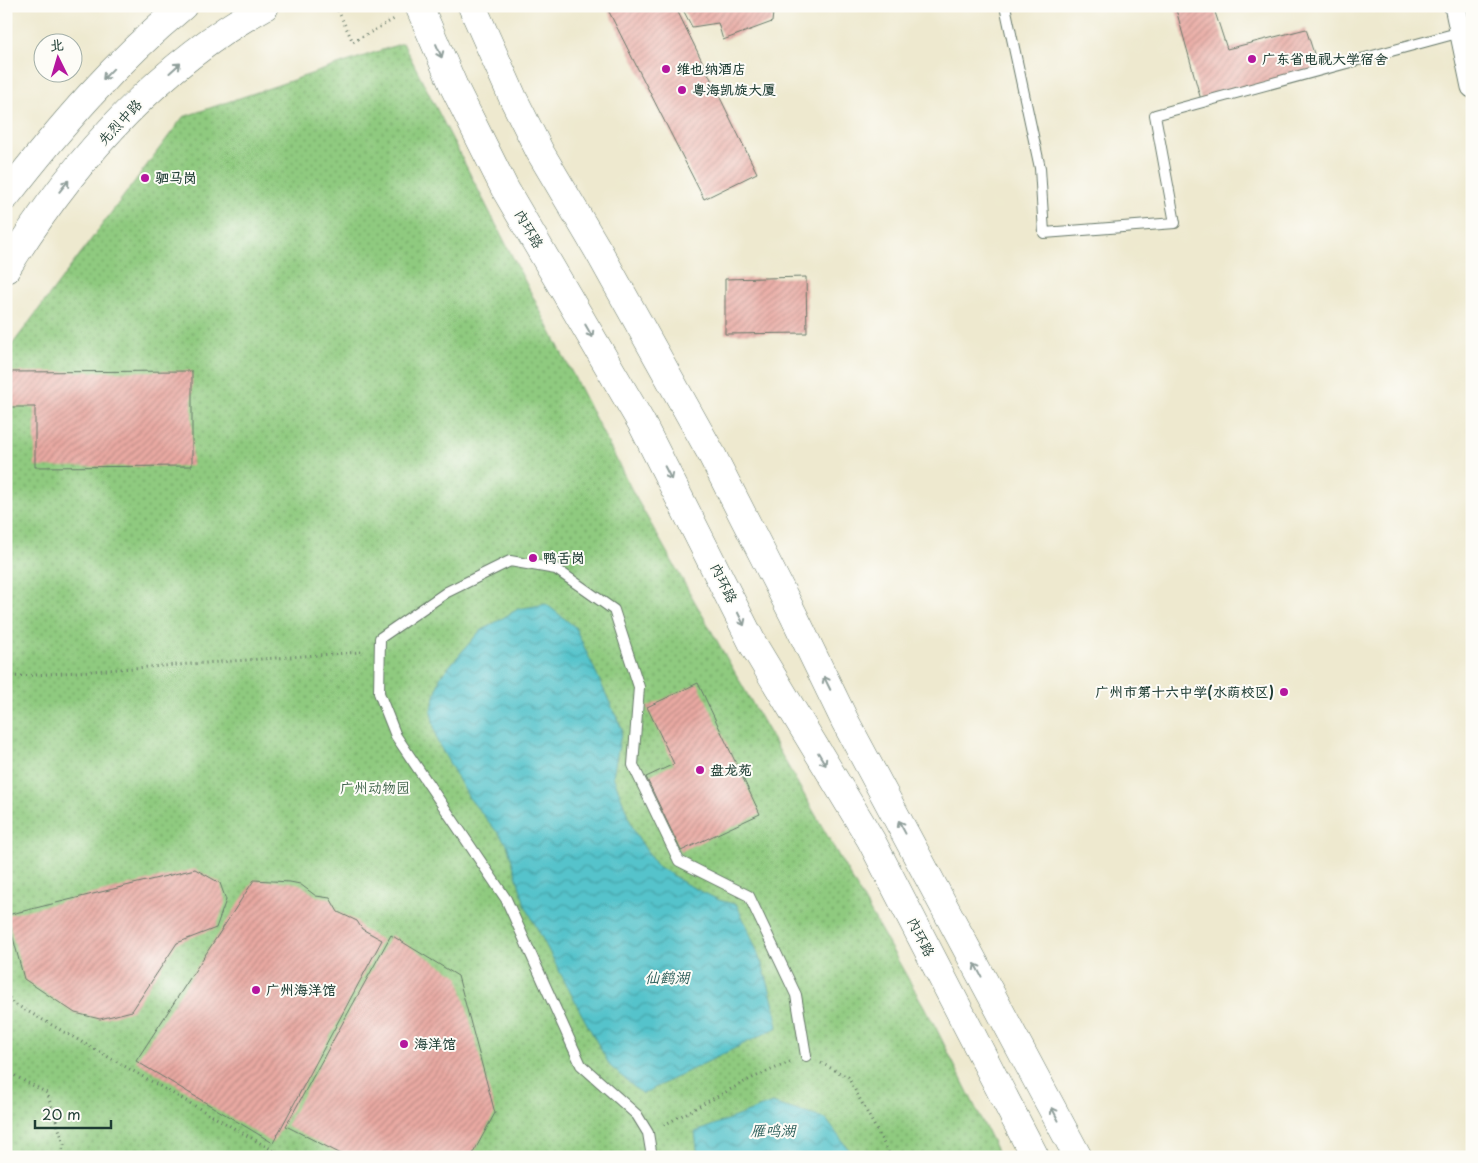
<svg xmlns="http://www.w3.org/2000/svg" width="1478" height="1163" font-family="'Playpen Sans','LXGW WenKai TC',sans-serif">
<style>
.green{fill:url(#green-dots);stroke:#57845a}
.water{fill:url(#water-waves);stroke:#3a8080}
.building{fill:url(#building-hatch)}
.lines{fill:none;stroke-linecap:round;stroke-linejoin:round}
.service-casing{stroke:#67796a;stroke-width:12}
.minor-casing{stroke:#67796a;stroke-width:23}
.secondary-casing{stroke:#67796a;stroke-width:29}
.trunk-casing{stroke:#67796a;stroke-width:29}
.path{stroke:#67796a;stroke-width:3;stroke-dasharray:1 4;stroke-linecap:butt}
.service{stroke:#fff;stroke-width:10}
.minor{stroke:#fff;stroke-width:21}
.secondary{stroke:#fff;stroke-width:28}
.trunk{stroke:#fff;stroke-width:28}
.oneway{stroke:#8f9e9a}
.poi-dot{fill:#b5179e;stroke:#fdfcf7;stroke-width:2}
.labels{text-anchor:middle;stroke-width:4;stroke-linejoin:round;paint-order:stroke}
.poi-label{font-size:14px;font-weight:bold;fill:#1f3d34;stroke:#fdfcf7;text-anchor:start}
.street-label{font-size:14px;fill:#1f3d34;stroke:#fdfcf7}
.park-label{font-size:14px;fill:#3b6047;stroke:#fdfcf7}
.water-label{font-size:15px;font-style:italic;fill:#2c5e5a;stroke:#fdfcf7}
</style>
<defs>
<pattern id="green-dots" width="8" height="8" patternUnits="userSpaceOnUse" patternTransform="scale(1.25)"><rect width="8" height="8" fill="#8fca7f"/><path d="M2 2h.1M6 6h.1" fill="none" stroke="#74a569" stroke-width="1.8" stroke-linecap="round"/></pattern>
<pattern id="water-waves" width="16" height="10" patternUnits="userSpaceOnUse" patternTransform="scale(1.25)"><rect width="16" height="10" fill="#55c3cb"/><path d="M0 5q4-4 8 0t8 0" fill="none" stroke="#46a0a6"/></pattern>
<pattern id="building-hatch" width="6" height="6" patternUnits="userSpaceOnUse" patternTransform="scale(1.25)"><rect width="6" height="6" fill="#e9a9a2"/><path d="M-1 1l2-2M0 6l6-6M5 7l2-2" fill="none" stroke="#bc8b85"/></pattern>
</defs>
<rect width="100%" height="100%" fill="#fdfcf7"/>
<filter id="ink" filterUnits="userSpaceOnUse"><feTurbulence type="fractalNoise" baseFrequency=".02" numOctaves="2"/><feDisplacementMap in="SourceGraphic" scale="10" xChannelSelector="R" yChannelSelector="G"/><feConvolveMatrix kernelMatrix="1 2 1 2 8 2 1 2 1" color-interpolation-filters="sRGB"/></filter>
<filter id="wash" filterUnits="userSpaceOnUse"><feTurbulence type="fractalNoise" baseFrequency=".0096" numOctaves="4" result="noise"/><feDisplacementMap in="SourceGraphic" scale="20" xChannelSelector="R" yChannelSelector="G"/><feGaussianBlur stdDeviation="1.12" result="paint"/><feColorMatrix in="noise" values="0 0 0 0 0 0 0 0 0 0 0 0 0 0 0 0 0 1.4 0 .05"/><feComposite in="paint" operator="in"/></filter>
<g filter="url(#wash)">
<rect width="100%" height="100%" fill="#eee9cf"/>
<path class="green" d="M403,43L635,496L935,1026L1000,1157H6V353L183,117Z"/>
<path class="water" d="M546,604L575,627L622,729L613,776L634,831L655,864L686,884L719,900L737,905C757,949 770,979 778,1027L642,1094L610,1066L581,1013L525,905L507,844L469,798L437,741L431,712L440,677L479,632L518,609Z
M772,1103L826,1119L854,1157H698L695,1132Z"/>
<g id="blocks">
<path class="building" d="M606,6H675L757,173L704,199Z
M681,6H795V7L773,13L772,22L723,40L718,23L692,27Z
M1175,6H1221L1214,9L1227,49L1306,29L1319,69L1201,100Z
M806,277L807,333L725,334V279Z
M192,371V466L35,467V407H6V372Z
M698,683L760,814L681,851L646,777L674,764L647,707Z
M195,869L220,883L226,900L216,928L177,943L132,1011L100,1019L75,1013L24,979L7,915Z
M254,880L290,882L300,884L316,896L330,898L338,912L357,921L362,929L382,940L273,1143L136,1061Z
M391,935L458,976L495,1113L471,1157H347L286,1126Z"/>
</g>
</g>
<g filter="url(#ink)">
<use href="#blocks" fill-opacity="0" stroke="#67796a" stroke-width="1"/>
<g class="lines">
<g class="service-casing">
<path id="service" d="M1005,6L1040,168L1044,233L1175,223L1155,115L1461,32
M652,1157L648,1133L637,1115L581,1065L506,899L396,736L379,693L380,638L447,592L510,561L556,569L614,610L639,687L633,765L679,861L749,896L796,995L806,1056"/>
</g>
<g class="minor-casing">
<path id="minor" d="M1455,6L1472,87"/>
</g>
<g class="secondary-casing">
<path id="secondary" d="M6,196C60,127 115,62 183,6
M6,269C71,164 156,67 265,6"/>
</g>
<g class="trunk-casing">
<path id="trunk" d="M419,6L454,87L505,189L641,422L754,646L871,840L1035,1157
M472,6L513,98L540,152L599,252L712,455L793,614L845,721L1078,1157"/>
</g>
<path class="path" d="M336,6L353,42L396,18
M6,677L361,652
M6,994L13,1003L285,1157
M821,1063L848,1077L891,1157
M6,1071L47,1093L64,1144L60,1157
M664,1125L750,1079L790,1062"/>
<use href="#service" class="service"/>
<use href="#minor" class="minor"/>
<use href="#secondary" class="secondary"/>
<use href="#trunk" class="trunk"/>
</g>
<defs><path id="oneway-shaft" d="M-6 0H5M1.5-3L5.5 0L1.5 3" fill="none" stroke-width="1.6" stroke-linecap="round" stroke-linejoin="round" transform="scale(1.25)"/></defs>
<g class="oneway">
<use href="#oneway-shaft" transform="translate(439 51) rotate(67)"/>
<use href="#oneway-shaft" transform="translate(175 68) rotate(-42)"/>
<use href="#oneway-shaft" transform="translate(108 74) rotate(134)"/>
<use href="#oneway-shaft" transform="translate(64 186) rotate(-51)"/>
<use href="#oneway-shaft" transform="translate(589 331) rotate(60)"/>
<use href="#oneway-shaft" transform="translate(668 473) rotate(63)"/>
<use href="#oneway-shaft" transform="translate(741 619) rotate(64)"/>
<use href="#oneway-shaft" transform="translate(827 683) rotate(-116)"/>
<use href="#oneway-shaft" transform="translate(822 759) rotate(59)"/>
<use href="#oneway-shaft" transform="translate(902 827) rotate(-118)"/>
<use href="#oneway-shaft" transform="translate(978 970) rotate(-118)"/>
<use href="#oneway-shaft" transform="translate(1055 1114) rotate(-118)"/>
</g>
</g>
<g class="poi-dot">
<circle cx="1252" cy="59" r="5"/>
<circle cx="666" cy="69" r="5"/>
<circle cx="682" cy="90" r="5"/>
<circle cx="145" cy="178" r="5"/>
<circle cx="533" cy="558" r="5"/>
<circle cx="1284" cy="692" r="5"/>
<circle cx="700" cy="770" r="5"/>
<circle cx="256" cy="990" r="5"/>
<circle cx="404" cy="1044" r="5"/>
</g>
<g class="labels">
<g class="poi-label">
<text x="1262" y="64">广东省电视大学宿舍</text>
<text x="676" y="74">维也纳酒店</text>
<text x="692" y="95">粤海凯旋大厦</text>
<text x="155" y="183">驷马岗</text>
<text x="543" y="563">鸭舌岗</text>
<text x="1274" y="697" text-anchor="end">广州市第十六中学(水荫校区)</text>
<text x="710" y="775">盘龙苑</text>
<text x="266" y="995">广州海洋馆</text>
<text x="414" y="1049">海洋馆</text>
</g>
<g class="street-label">
<text transform="translate(120 122) rotate(-47)" y="5">先烈中路</text>
<text transform="translate(529 229) rotate(60)" y="5">内环路</text>
<text transform="translate(724 583) rotate(64)" y="5">内环路</text>
<text transform="translate(921 937) rotate(63)" y="5">内环路</text>
</g>
<g class="park-label">
<text x="375" y="793">广州动物园</text>
</g>
<g class="water-label">
<text x="667" y="983">仙鹤湖</text>
<text x="773" y="1136">雁鸣湖</text>
</g>
</g>
<rect width="1478" height="1163" fill="none" stroke="#fdfcf7" stroke-width="25"/>
<g transform="translate(58 58) rotate(355)"><circle r="24" fill="#fdfcf7" stroke="#a4b0a9"/>
<path d="M0-4L9 19L0 12L-9 19Z" fill="#b5179e"/>
<text y="-8" font-size="14" font-weight="bold" text-anchor="middle" fill="#1f3d34">北</text>
</g>
<path d="M35 1120v8h76v-8" fill="none" stroke="#1f3d34" stroke-width="2.5"/>
<text x="42" y="1120" font-size="15" fill="#1f3d34" stroke="#fdfcf7" stroke-width="4" paint-order="stroke">20 m</text>
</svg>
